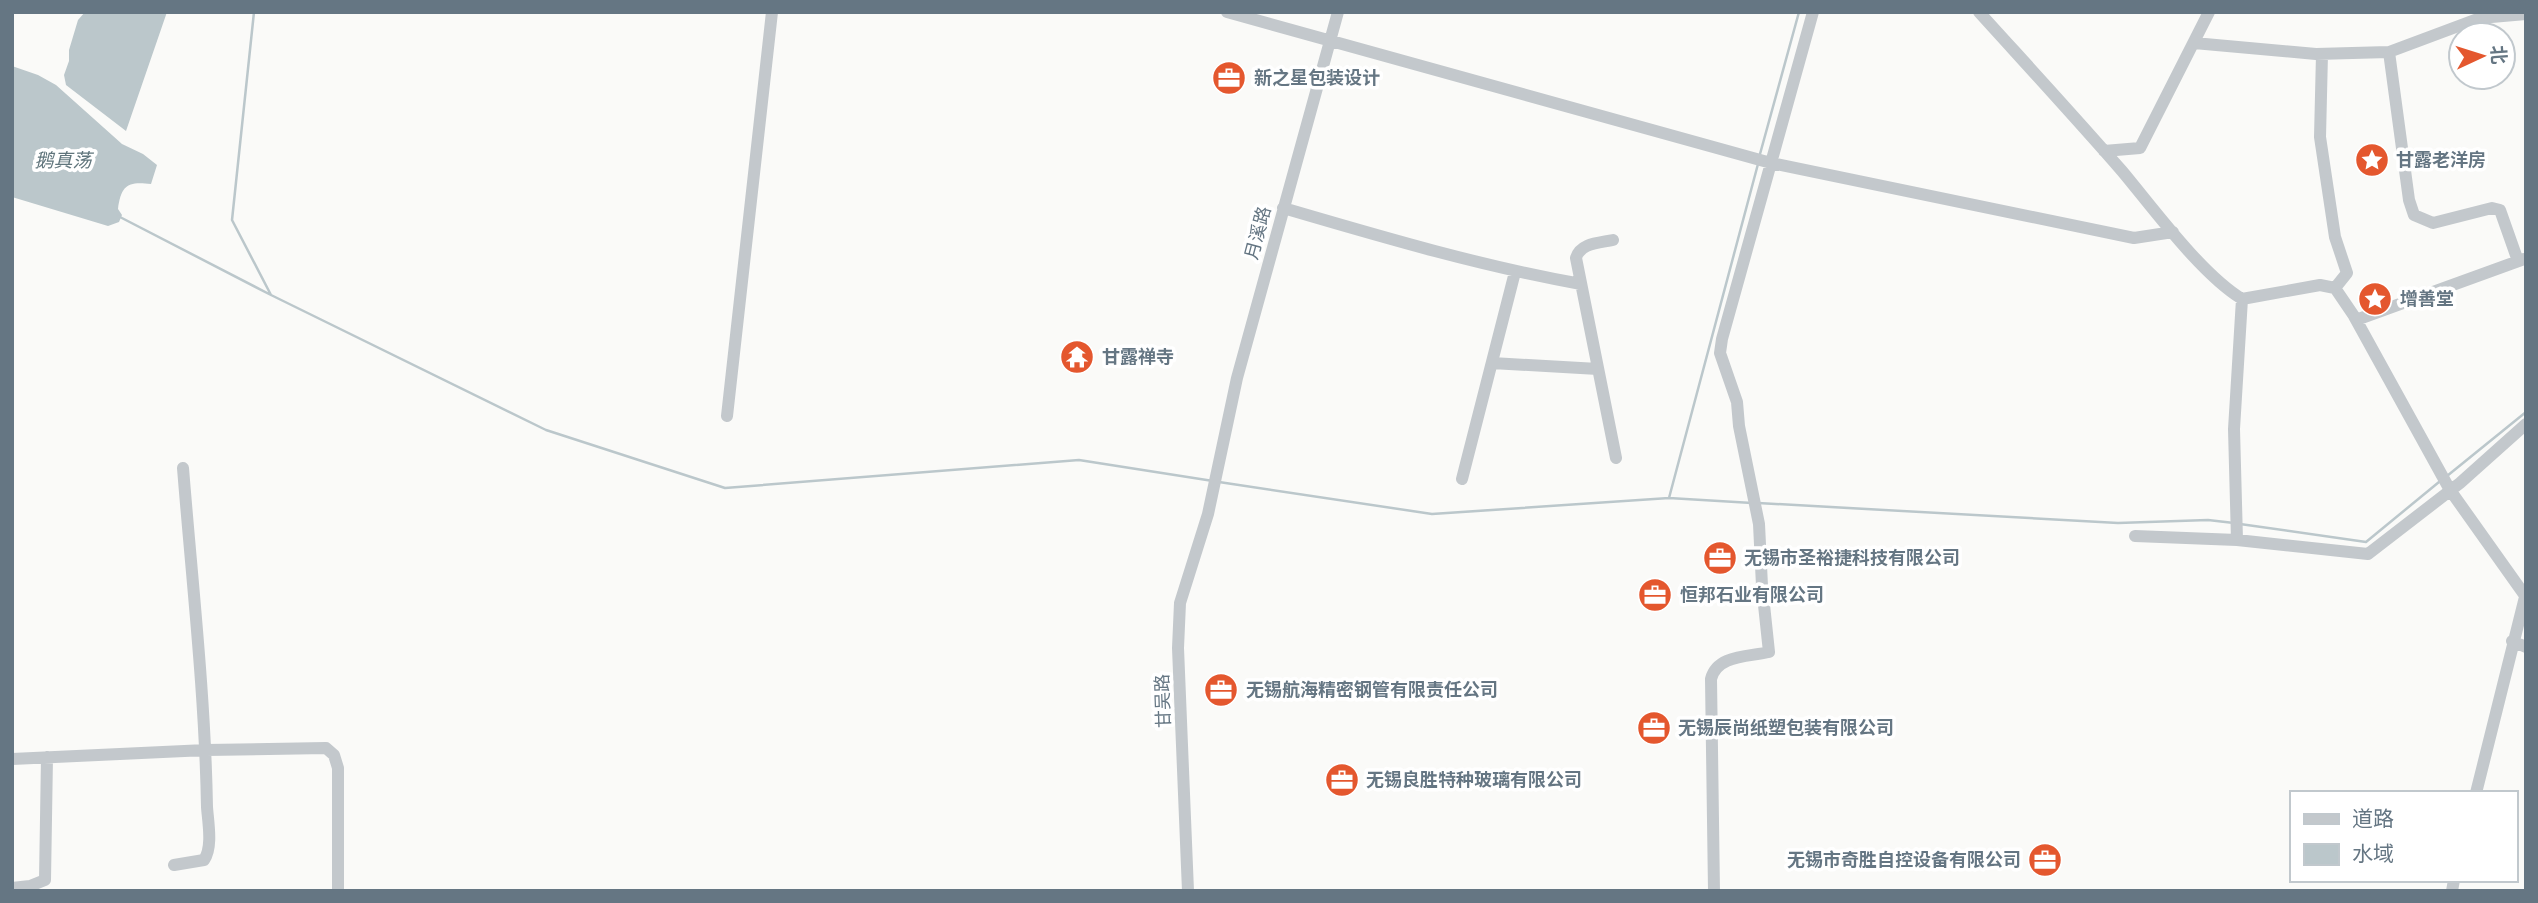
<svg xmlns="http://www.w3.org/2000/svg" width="2538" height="903" font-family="Roboto,'Noto Sans SC',sans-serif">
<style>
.water{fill:#bbc7cb}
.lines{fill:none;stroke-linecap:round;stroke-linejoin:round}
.stream{stroke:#bbc7cb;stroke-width:2.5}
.minor{stroke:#c3c8cc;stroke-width:12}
.labels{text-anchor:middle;stroke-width:7;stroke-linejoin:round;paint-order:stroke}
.poi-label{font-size:18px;font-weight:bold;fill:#657683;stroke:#fff;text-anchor:start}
.street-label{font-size:18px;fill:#657683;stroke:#fff}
.water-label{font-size:19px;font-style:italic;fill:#60757c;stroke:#fff}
</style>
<rect width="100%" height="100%" fill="#fafaf8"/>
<path class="water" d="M167,12L126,131L66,85L64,75L69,61V50L78,20L85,12Z
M12,66L38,75L56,85L122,144L143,154L157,165L151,184C128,181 121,185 118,209L122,215L119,222L108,226L12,197Z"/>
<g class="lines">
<path class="stream" d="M1760,154L1799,12
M118,216L271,295L232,220L254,12
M271,295L546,430L725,488L1079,460L1213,481
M2447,476L2526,412
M1219,482L1432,514L1669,498L1752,503
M1669,498L1758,164
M1758,503L2118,523L2208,520L2234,523
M2240,524L2366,542L2439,482"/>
<path class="minor" d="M1227,12L1771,163L2134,238L2173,232
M1979,12C2027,65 2075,117 2122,171C2153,208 2201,274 2242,299L2320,285L2335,288L2354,316L2450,490L2526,597
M2194,43L2316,54L2389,52L2480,18L2526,14
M2389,52L2409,200L2414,215L2433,223L2492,208L2500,210L2518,261
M2322,54L2320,137L2335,237L2347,273L2335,288
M2104,151L2140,148L2209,12
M1283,208C1382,237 1480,266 1581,284
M1613,240C1599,243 1580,243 1576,258L1616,458
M2356,320L2524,259
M1492,363L1598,369
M727,416L772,12
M1462,479L1515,272
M2135,536L2237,540L2368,554L2460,483L2526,424
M2237,540L2234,429L2242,299
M2512,641L2526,647
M12,759L206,750L326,748L334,755L338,768V891
M2476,793L2525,597
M174,865L204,860C213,847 208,822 207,807C205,694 192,581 183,468
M12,888L30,886L45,880L47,757
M1188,891L1178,648L1180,603L1208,514L1237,378L1338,12
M1714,891L1711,679C1717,655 1748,657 1769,652L1762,586L1759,524L1739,426L1737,402L1720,353L1722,339L1813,12
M2452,891L2454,880"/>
</g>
<defs>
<g id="office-disc" transform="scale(1.75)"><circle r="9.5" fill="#e4572e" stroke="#fff"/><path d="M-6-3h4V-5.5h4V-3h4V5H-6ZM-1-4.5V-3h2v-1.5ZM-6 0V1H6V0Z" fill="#fff"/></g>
<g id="sight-disc" transform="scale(1.75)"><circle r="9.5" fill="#e4572e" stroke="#fff"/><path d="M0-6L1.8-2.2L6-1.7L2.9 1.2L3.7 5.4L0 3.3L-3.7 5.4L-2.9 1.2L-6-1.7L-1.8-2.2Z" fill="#fff"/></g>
<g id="temple-disc" transform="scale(1.75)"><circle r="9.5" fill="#e4572e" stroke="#fff"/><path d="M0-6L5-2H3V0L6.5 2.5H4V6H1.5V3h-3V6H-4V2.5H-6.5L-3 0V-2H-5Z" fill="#fff"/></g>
</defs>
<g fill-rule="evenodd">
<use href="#office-disc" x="1229" y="78"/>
<use href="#sight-disc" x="2372" y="160"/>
<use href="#sight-disc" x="2375" y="299"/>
<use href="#temple-disc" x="1077" y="357"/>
<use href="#office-disc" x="1720" y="558"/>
<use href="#office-disc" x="1655" y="595"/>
<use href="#office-disc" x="1221" y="690"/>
<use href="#office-disc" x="1654" y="728"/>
<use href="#office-disc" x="1342" y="780"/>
<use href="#office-disc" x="2045" y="860"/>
</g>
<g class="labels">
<g class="poi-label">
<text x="1254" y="84">新之星包装设计</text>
<text x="2396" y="166">甘露老洋房</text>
<text x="2400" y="305">增善堂</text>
<text x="1102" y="363">甘露禅寺</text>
<text x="1744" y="564">无锡市圣裕捷科技有限公司</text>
<text x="1680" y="601">恒邦石业有限公司</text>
<text x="1246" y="696">无锡航海精密钢管有限责任公司</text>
<text x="1678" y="734">无锡辰尚纸塑包装有限公司</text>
<text x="1366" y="786">无锡良胜特种玻璃有限公司</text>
<text x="2021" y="866" text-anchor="end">无锡市奇胜自控设备有限公司</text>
</g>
<g class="street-label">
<text transform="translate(1258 233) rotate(-75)" y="6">月溪路</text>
<text transform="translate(1163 701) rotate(-92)" y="6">甘吴路</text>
</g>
<g class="water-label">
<text x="63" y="167">鹅真荡</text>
</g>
</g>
<rect width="2538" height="903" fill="none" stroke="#657683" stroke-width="28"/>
<rect x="2290" y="791" width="228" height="91" fill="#ffffff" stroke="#c1c8cd" stroke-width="2"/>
<rect x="2304" y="814" width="35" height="10" fill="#c3c8cc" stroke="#c1c8cd" stroke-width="2"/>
<text x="2352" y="826" font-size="21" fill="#657683">道路</text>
<rect x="2304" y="844" width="35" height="21" fill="#bbc7cb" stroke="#c1c8cd" stroke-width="2"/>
<text x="2352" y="861" font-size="21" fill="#657683">水域</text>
<g transform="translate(2482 56) rotate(86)"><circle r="33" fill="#ffffff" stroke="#c1c8cd" stroke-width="2"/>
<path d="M0-5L12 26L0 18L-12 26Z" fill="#e4572e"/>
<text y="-10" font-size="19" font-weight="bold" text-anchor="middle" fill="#657683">北</text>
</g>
</svg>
